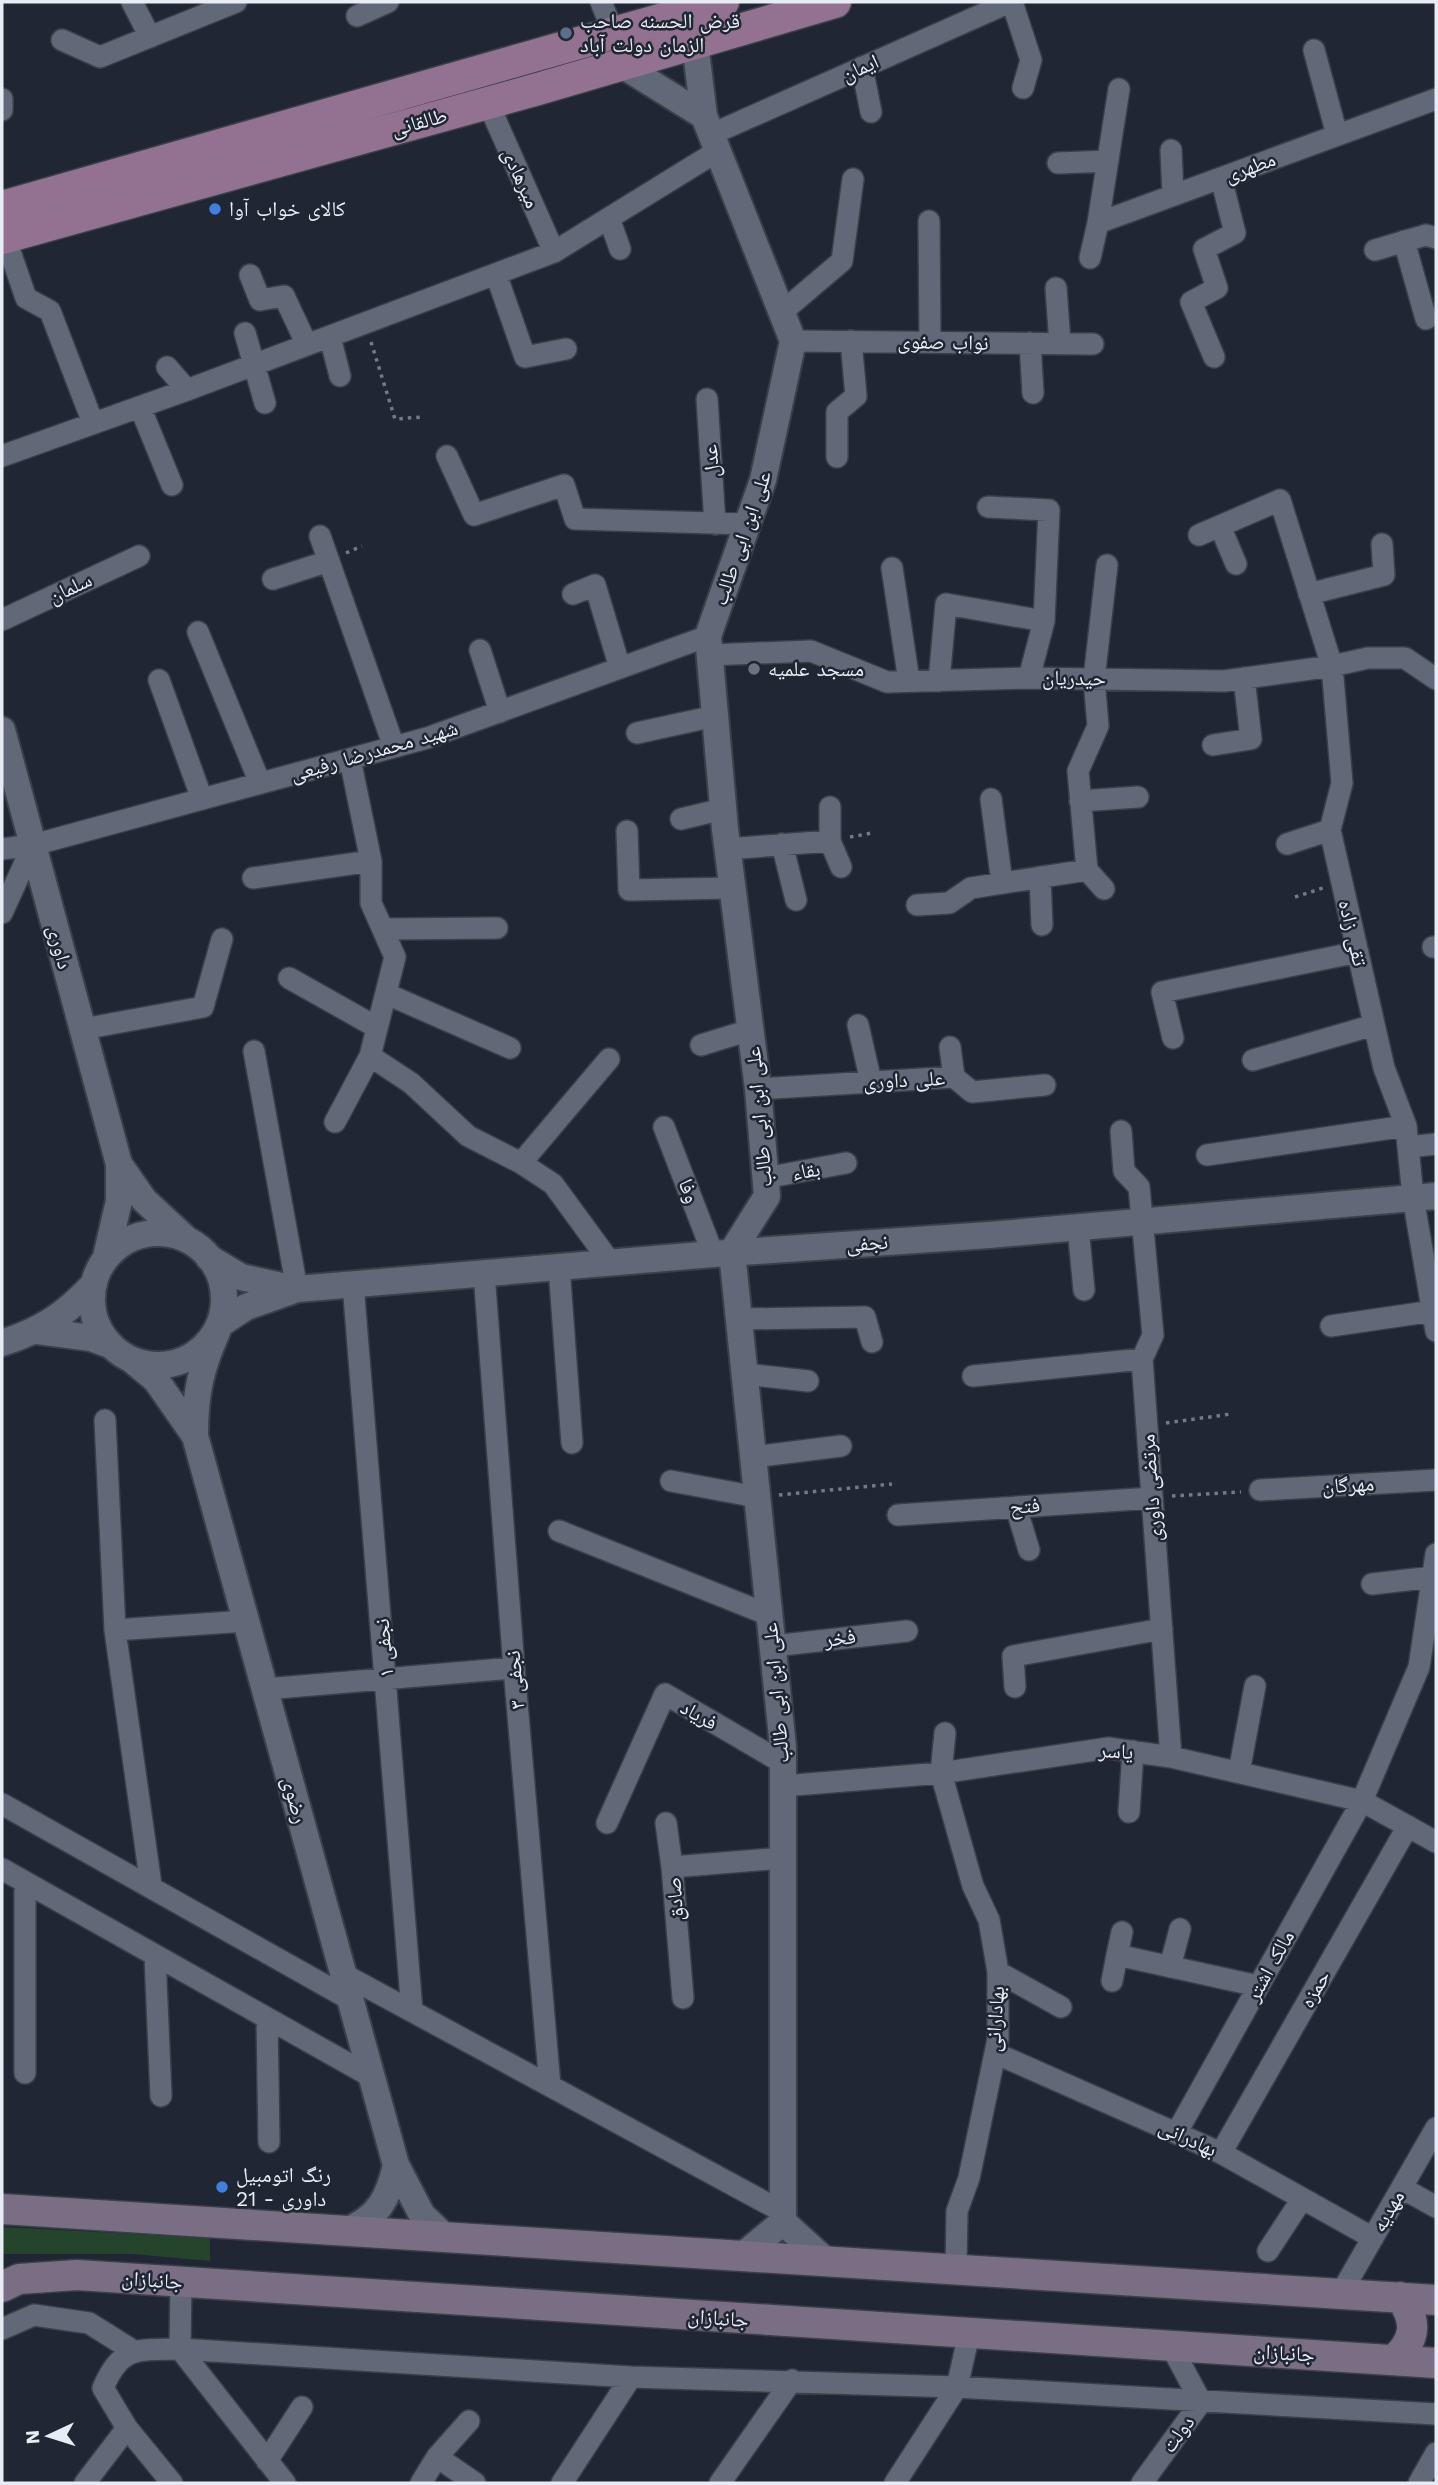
<svg xmlns="http://www.w3.org/2000/svg" width="1438" height="2485" font-family="'Work Sans','Noto Naskh Arabic',sans-serif">
<style>
.green{fill:#24452c}
.lines{fill:none;stroke-linecap:round;stroke-linejoin:round}
.minor-casing{stroke:#3a404a;stroke-width:24}
.tertiary-casing{stroke:#3a404a;stroke-width:30}
.secondary-casing{stroke:#3a404a;stroke-width:33}
.primary-casing{stroke:#3a404a;stroke-width:35}
.path{stroke:#747984;stroke-width:3.5;stroke-dasharray:3.5 5;stroke-linecap:butt}
.minor{stroke:#616978;stroke-width:21}
.tertiary{stroke:#616978;stroke-width:26}
.secondary{stroke:#7a6e84;stroke-width:30}
.primary{stroke:#937291;stroke-width:32}
.service-dot{fill:#5c6f8a;stroke:#202633;stroke-width:2.5}
.shop-dot{fill:#3f7fe0;stroke:#202633;stroke-width:2.5}
.worship-dot{fill:#6b7280;stroke:#202633;stroke-width:2.5}
.labels{text-anchor:middle;stroke-width:5;stroke-linejoin:round;paint-order:stroke}
.poi-label{font-size:21px;fill:#e8edf5;stroke:#202633;text-anchor:start}
.street-label{font-size:21px;fill:#e8edf5;stroke:#202633}
</style>
<rect width="100%" height="100%" fill="#202633"/>
<path class="green" d="M2,2227L210,2238V2261L133,2254H2Z"/>
<g class="lines">
<g class="minor-casing">
<path id="minor" d="M132,2L150,37
M601,2L614,34
M1012,2L1031,60L1023,88
M357,16L388,2
M62,40L100,57L236,2
M1314,50L1337,135
M862,67L871,112
M2,99V110
M488,103L554,252
M710,135L1010,2
M1171,150L1173,195
M1058,163L1108,161
M609,218L620,249
M929,221L930,342
M1098,223L1119,89
M5,237L26,298L50,311L93,423
M1404,241L1426,319
M1375,250L1426,235L1436,238
M1090,258L1098,223L1436,99
M496,274L525,357L566,349
M250,275L260,300L284,296L307,345
M1056,288L1060,344
M782,312L842,261L853,179
M245,333L265,403
M330,337L340,376
M793,341L1093,344
M1030,343L1033,393
M1214,357L1191,302L1217,288L1204,249L1235,233L1221,178
M167,367L187,390
M707,399L715,524
M140,407L172,485
M2,456L187,390L554,252L716,152
M447,456L474,515L564,485L575,519L748,524
M837,457V412L856,396L851,341
M988,507L1049,510L1044,621L1029,678
M1220,526L1236,564
M1199,535L1280,500L1332,666L1342,783L1330,830L1384,1068L1406,1126L1413,1197L1436,1331
M320,536L394,747
M892,568L909,681
M273,579L329,561
M573,594L595,585L620,668
M1309,594L1384,575L1382,544
M2,620L139,556
M198,632L260,783
M480,650L500,712
M710,655L811,651L887,682L1029,678L1224,681L1332,666L1368,658H1405L1436,679
M159,680L202,799
M939,681L946,604L1044,621
M637,733L715,716
M1213,745L1251,739L1244,678
M350,759L371,861V903L395,957L370,1056L411,1083L468,1136L521,1163L553,1184L610,1262
M991,799L1002,883
M1080,801L1138,797
M830,807V841
M681,819L723,809
M627,831L629,890L732,888
M782,844L796,900
M1287,844L1330,830
M2,849L33,845L427,738L708,636
M727,849L830,841L841,867
M1087,870L1104,889
M1040,877L1042,925
M253,878L371,861
M917,905L949,903L971,888L1087,870L1078,771L1098,726L1094,679L1107,565
M2,913L33,845
M385,929L497,928
M1433,947H1436
M289,978L376,1027
M387,994L510,1048
M858,1025L871,1082
M83,1029L203,1007L222,939
M1173,1038L1162,992L1358,952
M701,1045L750,1030
M950,1047L954,1077
M254,1051L297,1289
M1253,1060L1374,1025
M758,1089L954,1077L972,1092L1045,1085
M335,1122L370,1056
M664,1127L713,1254
M1121,1131L1124,1171L1139,1187L1153,1335L1142,1359L1171,1757
M1408,1147L1436,1144
M1207,1155L1406,1126
M521,1163L609,1059
M765,1178L846,1163
M1078,1227L1084,1290
M559,1267L572,1443
M484,1273L514,1668L550,2086
M353,1284L412,2011
M739,1319L865,1317L872,1342
M1331,1326L1433,1311
M745,1374L808,1381
M973,1376L1142,1359
M105,1420L115,1630L151,1885
M753,1457L841,1446
M671,1481L757,1497
M1260,1490L1436,1480
M1016,1507L1029,1550
M898,1515L1152,1498
M559,1531L769,1615
M1372,1584L1433,1577
M115,1630L246,1621
M773,1646L907,1631
M1015,1687L1013,1656L1162,1629
M265,1689L514,1668
M945,1733L941,1773L973,1886L989,1920L998,1972V2039L969,2178L957,2211L956,2269
M1239,1772L1255,1686
M783,1786L941,1773L1108,1748L1171,1757L1362,1801L1436,1842
M2,1804L351,2000
M1129,1812L1133,1751
M607,1823L665,1694L783,1763
M666,1823L672,1867
M2,1869L372,2077
M25,1883V2073
M1122,1932L1117,1955L1258,1986
M155,1956L161,2096
M1170,1967L1180,1929
M998,1972L1061,2007
M343,1974L783,2212
M1112,1981L1117,1955
M683,1998L672,1867L783,1858
M267,2018L269,2142
M995,2053L1221,2153L1373,2238
M1177,2132L1362,1801L1419,1667L1436,1554
M1221,2153L1408,1826
M1402,2188L1436,2207
M1268,2251L1302,2199
M181,2282L180,2349L631,2377L957,2387L1436,2414
M1341,2293L1436,2128
M2,2329L34,2315L89,2323L132,2350
M437,2457L475,2483
M267,2461L302,2407
M85,2483L127,2428
M172,2483L127,2428L103,2388C121,2345 138,2350 180,2349L285,2483
M421,2483L437,2457L469,2421
M562,2483L631,2377
M720,2483L792,2380
M895,2483L957,2387L969,2334
M1142,2483L1201,2402L1171,2346
M1419,2483L1436,2453"/>
</g>
<g class="tertiary-casing">
<path id="tertiary" d="M622,65L704,116L695,43
M704,116L793,341L763,480L708,636L725,829L758,1089L767,1196L732,1252L783,1747V2222
M2,730L119,1164V1201L106,1257
M119,1164L144,1200L185,1238
M92 1299a66 66 0 1 1 132 0a66 66 0 1 1-132 0Z
M209,1258L241,1277L295,1289
M220,1324L246,1307L297,1289L713,1254L989,1235L1436,1196
M38,1331L91,1338L110,1345
M217,1332C200,1370 195,1395 195,1436L396,2165L422,2215L445,2237
M2,1343C42,1330 65,1315 94,1284
M132,1360L156,1380L195,1436
M345,2231C378,2219 389,2197 396,2165
M742,2256L783,2222L826,2261"/>
</g>
<g class="secondary-casing">
<path id="secondary" d="M2,2209L1436,2300
M2,2287L19,2279L77,2275L1436,2363
M1394,2360C1416,2340 1418,2321 1400,2297"/>
</g>
<g class="primary-casing">
<path id="primary" d="M2,207L723,2
M2,238L538,89L835,2"/>
</g>
<path class="path" d="M371,342L395,419L423,417
M346,553L362,546
M850,837L872,833
M1295,897L1323,888
M1166,1423L1231,1414
M779,1495L892,1484
M1172,1496L1241,1492"/>
<use href="#minor" class="minor"/>
<use href="#tertiary" class="tertiary"/>
<use href="#secondary" class="secondary"/>
<use href="#primary" class="primary"/>
</g>
<circle class="service-dot" cx="566" cy="33" r="7"/>
<g class="shop-dot">
<circle cx="215" cy="209" r="7"/>
<circle cx="222" cy="2187" r="7"/>
</g>
<circle class="worship-dot" cx="754" cy="669" r="7"/>
<g class="labels">
<g class="poi-label">
<text x="580" y="28">قرض الحسنه صاحب<tspan x="580" dy="24">الزمان دولت آباد</tspan></text>
<text x="229" y="216">کالای خواب آوا</text>
<text x="768" y="676">مسجد علمیه</text>
<text x="236" y="2182">رنگ اتومبیل<tspan x="236" dy="24">21 - داوری</tspan></text>
</g>
<g class="street-label">
<text transform="translate(860 68) rotate(-24)" y="7">ایمان</text>
<text transform="translate(419 122) rotate(-15)" y="7">طالقانی</text>
<text transform="translate(1250 167) rotate(-20)" y="7">مطهری</text>
<text transform="translate(521 178) rotate(66)" y="7">میرهادی</text>
<text transform="translate(943 342) rotate(1)" y="7">نواب صفوی</text>
<text transform="translate(711 461) rotate(-94)" y="7">عدل</text>
<text transform="translate(742 538) rotate(-71)" y="7">علی ابن ابی طالب</text>
<text transform="translate(70 588) rotate(-25)" y="7">سلمان</text>
<text transform="translate(1074 678) rotate(1)" y="7">حیدریان</text>
<text transform="translate(374 751) rotate(-16)" y="7">شهید محمدرضا رفیعی</text>
<text transform="translate(1353 933) rotate(77)" y="7">تقی زاده</text>
<text transform="translate(60 947) rotate(75)" y="7">داوری</text>
<text transform="translate(904 1080) rotate(-3)" y="7">علی داوری</text>
<text transform="translate(759 1117) rotate(-95)" y="7">علی ابن ابی طالب</text>
<text transform="translate(806 1171) rotate(-10)" y="7">بقاء</text>
<text transform="translate(689 1191) rotate(69)" y="7">وفا</text>
<text transform="translate(867 1243) rotate(-4)" y="7">نجفی</text>
<text transform="translate(1348 1485) rotate(-3)" y="7">مهرگان</text>
<text transform="translate(1151 1488) rotate(-94)" y="7">مرتضی داوری</text>
<text transform="translate(1025 1506) rotate(-4)" y="7">فتح</text>
<text transform="translate(840 1638) rotate(-7)" y="7">فخر</text>
<text transform="translate(384 1648) rotate(-95)" y="7">نجفی ۱</text>
<text transform="translate(515 1680) rotate(-95)" y="7">نجفی ۳</text>
<text transform="translate(776 1693) rotate(-95)" y="7">علی ابن ابی طالب</text>
<text transform="translate(699 1715) rotate(30)" y="7">فریاد</text>
<text transform="translate(1116 1751) rotate(3)" y="7">یاسر</text>
<text transform="translate(295 1800) rotate(75)" y="7">رضوی</text>
<text transform="translate(675 1899) rotate(-94)" y="7">صادق</text>
<text transform="translate(1270 1966) rotate(-61)" y="7">مالک اشتر</text>
<text transform="translate(1315 1989) rotate(-60)" y="7">حمزه</text>
<text transform="translate(995 2019) rotate(-86)" y="7">بهادارانی</text>
<text transform="translate(1188 2138) rotate(25)" y="7">بهادرانی</text>
<text transform="translate(1388 2211) rotate(-60)" y="7">مهدیه</text>
<text transform="translate(152 2280) rotate(4)" y="7">جانبازان</text>
<text transform="translate(718 2318) rotate(4)" y="7">جانبازان</text>
<text transform="translate(1284 2353) rotate(3)" y="7">جانبازان</text>
<text transform="translate(1178 2434) rotate(-54)" y="7">دولت</text>
</g>
</g>
<rect width="1438" height="2485" fill="none" stroke="#e8edf5" stroke-width="7"/>
<g transform="translate(49 2436) rotate(266)" stroke="#202633" stroke-width="5" paint-order="stroke">
<path d="M0-5L12 26L0 18L-12 26Z" fill="#e8edf5"/>
<text y="-10" font-size="19" font-weight="bold" text-anchor="middle" fill="#e8edf5">N</text>
</g>
</svg>
